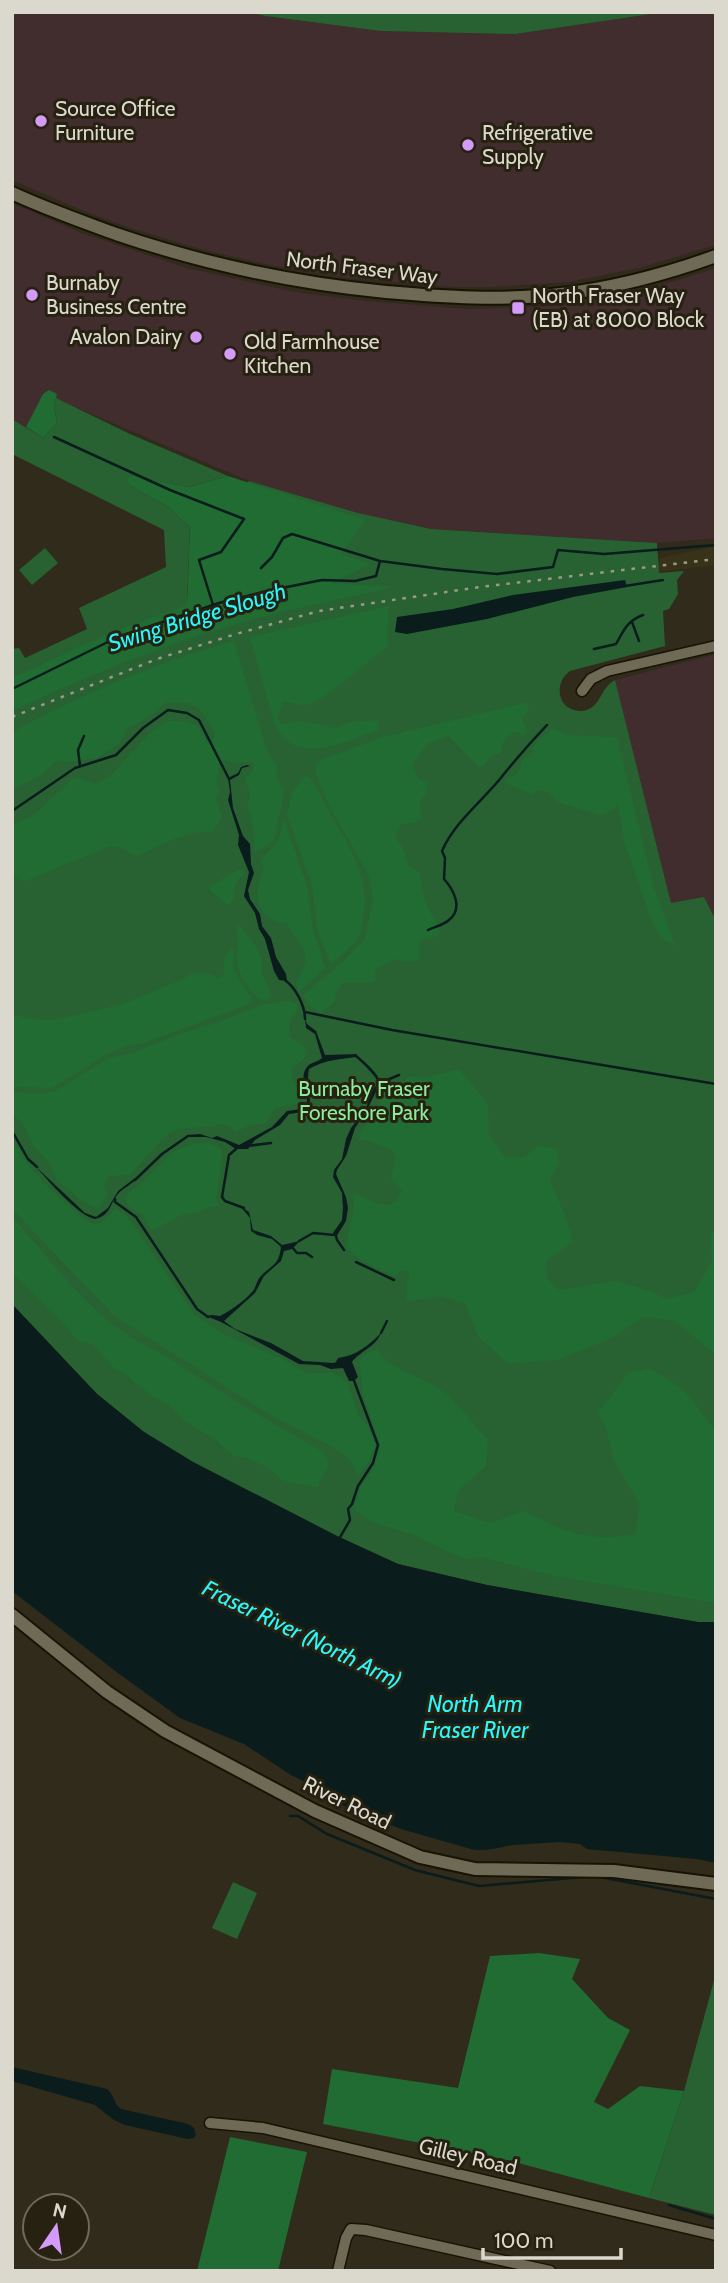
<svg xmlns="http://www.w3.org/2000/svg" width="728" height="2283" font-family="Cabin,sans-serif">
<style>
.built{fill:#383219}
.industrial{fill:#412c2e}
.green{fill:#286233}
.forest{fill:#206c32}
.water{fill:#0a1c1c}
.pier{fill:#302b1a}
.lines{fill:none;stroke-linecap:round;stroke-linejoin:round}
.stream{stroke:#0a1c1c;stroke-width:2.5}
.minor-casing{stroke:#181304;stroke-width:13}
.tertiary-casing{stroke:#181304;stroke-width:16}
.minor{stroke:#6e6a56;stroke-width:10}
.tertiary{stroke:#6e6a56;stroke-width:12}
.rail{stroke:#9c998b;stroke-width:2.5;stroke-dasharray:3.5 7;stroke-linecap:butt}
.poi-dot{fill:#d59bfa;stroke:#262110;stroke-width:2.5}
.labels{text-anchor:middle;stroke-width:6;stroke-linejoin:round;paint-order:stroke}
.poi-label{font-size:21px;fill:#dbd8cd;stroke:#262110;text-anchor:start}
.street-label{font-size:21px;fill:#dbd8cd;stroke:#262110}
.park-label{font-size:21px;fill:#8bec9a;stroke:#262110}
.water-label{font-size:23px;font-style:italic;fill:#29f8fb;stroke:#262110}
</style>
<rect width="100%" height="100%" fill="#302b1a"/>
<path class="built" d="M716,546V565L335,612L638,563Z"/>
<path class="industrial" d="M12,12H248L265,16L381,31L515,34L665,12H716V245L639,268L568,282L491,287H451L349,278L274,266L204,250L130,228L79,209L12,180Z
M12,203L84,234L187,268L295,292L366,301L467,309L535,307L605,298L672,282L716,268V538L657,543L431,529L358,513L249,481L44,394L26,427L12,419Z
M716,654V921L671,904L615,680Z"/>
<path class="green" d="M248,12H665L515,34L381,31L265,16Z
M56,398L130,434L228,476L188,487L129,475L131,486L168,507L190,527L187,601L195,549L249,481L358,513L431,529L657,543L659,573L684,571L677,580L678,594L669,609L663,611L665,646L570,671C554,682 556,710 580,711C601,711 599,688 615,680L671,903L704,897L716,921V1622H698L487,1585L398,1564L337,1536L193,1462L144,1432L97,1394L12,1304V649L19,648L25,658L87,629L79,608L166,567L164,530L12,454V419L43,438L57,423L54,407Z
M45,548L58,563L32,585L19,570Z
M233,1882L257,1893L237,1939L212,1928Z
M716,1973V2215L649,2198L684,2091Z"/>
<path class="forest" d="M49,390L57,394L54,407L57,423L43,438L26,427L43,394Z
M129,475L188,487L228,476L365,520L341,554L370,564L332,583L394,587C349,598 302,606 258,618C173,641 91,674 12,711V678L112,632L187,605L190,527L168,507L131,486L127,480Z
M389,606C386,613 390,616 388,623C387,632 386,636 389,645C372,658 324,702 306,705C300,706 290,702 284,701L277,719L283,724L301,721L335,728L351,722L378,720V730C343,742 292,770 274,721L250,637Z
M234,641L267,752L278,768C276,778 277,783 285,789L274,840L255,853L252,821L247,804L250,794L245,777L252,772L254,764C243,759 237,766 224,760L219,763L217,784L220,793L216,798L222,817L213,832C187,830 160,845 137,857L122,848L110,846L26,881L18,879L12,871V826L36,813L74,777L95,784L109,777L150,733L167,721H183L197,725L207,742L212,744L215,733C198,705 199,701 165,703L153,714L127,729L119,744L97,758L69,762L57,761L41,775L12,790V732C83,694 157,662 234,641Z
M527,702L529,712L522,717L527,731L523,736L517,732C504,735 503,741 501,753L491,756L482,768C471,763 459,745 449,736L427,744L412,765L418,778L427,783L426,793L420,802L422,819L412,823L401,824L395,837L403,848L408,866L420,873C422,893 428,912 440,928L438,936L420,940L419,960L406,962L395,959L376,969L374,982H344L336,992L335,1001L321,1013L311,1007L302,996L345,960L365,938L373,898L369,875L331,809L317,778L315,765L319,761L380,738Z
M554,728L566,735L617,737L654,888L675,945L668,943L659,935L650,916L624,841L618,804L611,811L601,815L559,803L548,792L539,790L532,794L505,783L507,778C518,776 520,770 522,760L533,753L532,748L539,739Z
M308,776C319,787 324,804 332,817C350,847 369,876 364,912C363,920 363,930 358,938C351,948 340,956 331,964L317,929L312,885L287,814L292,793L303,777Z
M284,819L307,886L313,929L325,968L299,992L296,984C314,954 303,949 287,924C268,922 254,908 258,888C260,878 266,869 261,860L278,841Z
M237,870H242L244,873C241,877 236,882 235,887C232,895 238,900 227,905L210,890L209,887Z
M238,925C245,928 261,953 262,961C262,965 261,969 262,972C264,982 272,987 271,998L264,1001C249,995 237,973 237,957C237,947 239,938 236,928Z
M230,947L234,951L233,970L252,999V1003L144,1043L127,1046L106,1055L52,1088L12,1087V1014L26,1018L53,1020L123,1004L183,979L192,973L209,974L219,978L224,974V962Z
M289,1001L298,1005L297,1012L290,1019L289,1036L303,1046L307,1053L302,1061L292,1067V1076L301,1099L297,1104L275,1108L266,1123L248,1126L236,1132C223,1119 222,1126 206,1127C196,1128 183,1127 173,1131C163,1136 139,1165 130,1175L108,1176L104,1186L107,1195L101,1206L96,1208L80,1199L57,1180L50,1164L33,1146L23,1123L12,1115V1092L44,1093L55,1091L109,1058L135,1052L182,1033L219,1022L261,1005Z
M459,1069L488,1104L489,1135L506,1158L525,1157L537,1146L556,1148L559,1163L550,1179C558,1201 569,1220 573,1242L546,1261L547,1278L559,1290L616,1281L650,1291L667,1299L694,1292L712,1261L710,1235L716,1226V1356L712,1351L674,1321L644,1317L607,1340L557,1360L509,1364L479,1338L465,1303L441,1296L406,1302L407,1290L406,1284L410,1276L409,1272L406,1270L400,1271L395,1277C377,1266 358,1263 346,1246L354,1207L353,1193L377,1203L390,1205L397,1200L402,1189L391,1178L396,1158L392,1150C381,1147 370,1138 359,1140C361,1127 366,1121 379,1119L382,1112L379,1106L384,1089L403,1087L408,1076L425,1078Z
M12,1137C17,1145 20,1154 26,1161C34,1174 82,1222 95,1224C103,1226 110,1213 116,1208L127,1216L195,1315L221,1333L283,1359L306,1373H330L340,1376L348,1384L358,1415L368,1426L375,1445L369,1462L358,1476L352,1462L343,1453L274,1417L114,1316L12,1209Z
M194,1143H208L221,1148L222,1159L216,1201L220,1206L209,1207L197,1213L184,1214L151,1231L143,1215L128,1206L125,1200L128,1192L137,1188L173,1152Z
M12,1217C43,1251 76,1295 111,1323C131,1339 154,1349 175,1362C223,1393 271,1424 322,1451L327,1458L328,1467L319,1482V1487L290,1483L281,1479L267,1467L250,1459L234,1456L216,1440L185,1421L169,1405L152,1396L121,1371H117L92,1344L78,1341L60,1319L12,1273Z
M377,1349C391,1373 422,1375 442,1391C459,1405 473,1424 488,1439L486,1466L458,1491L454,1511L491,1523L523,1511C566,1532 586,1542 635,1534L640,1504L615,1463L605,1425L598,1413L628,1373L649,1368L683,1389L713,1427L716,1428V1603L555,1576L481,1557L464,1559L414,1535L372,1522L354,1509L360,1488L375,1466L380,1445L363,1395L359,1361L363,1356Z
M539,1953L580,1959L572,1979L608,2018L630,2030L594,2102L608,2109L640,2086L684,2091L649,2198L503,2159L323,2124L332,2069L458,2088L490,1956Z
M230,2137L307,2152L278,2271H197Z"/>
<path class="water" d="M625,580L627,587L573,597L487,619L407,634L395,632L397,617L453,609L513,595Z
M247,765L250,766L242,768L239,775L230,780L233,808L243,836L250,844L251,864L254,873L248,890L250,899L260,914L262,926L271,938L276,957L286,974L287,981L279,980L274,971L265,939L259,929L255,913L244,896L249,872L238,845L239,835L228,800L230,792L228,778L238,773L241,767Z
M305,1018L307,1024L316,1031L325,1055L357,1054L356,1057C337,1060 327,1059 309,1069C304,1091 323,1112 289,1114L280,1125L255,1140L248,1149H236L225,1142L206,1137H187V1135L200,1134L212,1138L217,1136L239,1145L272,1127L287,1111L302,1109L307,1101C307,1090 299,1077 307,1067C311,1062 318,1062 322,1058L315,1034L306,1028Z
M381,1081L366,1112L355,1128L346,1156L337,1170L336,1174L346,1197L348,1208L346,1221L336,1237L333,1233L342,1220L343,1208L342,1193L333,1177L334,1170L342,1159L346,1139L351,1128L365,1110L374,1088Z
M35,1166L85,1213L96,1217L108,1208L118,1191L135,1178L137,1179C132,1184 123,1188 118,1194C109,1205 111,1215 95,1219C78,1216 48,1180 35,1166Z
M240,1206L249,1212L253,1230L271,1236L282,1245L300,1241L292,1249L284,1251L281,1261L264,1276L255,1293L224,1321L235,1329L271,1343L303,1361L333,1363L336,1362L338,1358C356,1356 369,1345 381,1333C376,1347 361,1350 352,1362L358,1377L354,1381H349L343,1368L331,1369L320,1365L299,1364L221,1322L206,1316L212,1315L220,1316C231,1310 243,1302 252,1292C256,1288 256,1282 260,1277C271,1265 279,1266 281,1247L272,1239L257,1235L251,1231L250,1218Z
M12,1304L97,1394L144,1432L193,1462L337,1536L398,1564L487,1585L698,1622H716V1865L529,1848L455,1851L378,1825L309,1791L241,1747L180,1723L12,1596Z
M12,2067L107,2089C114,2094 114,2105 121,2109L188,2124L194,2128L196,2135L194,2138L188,2139L125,2125L114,2120L95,2105L12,2081Z"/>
<path class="pier" d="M12,1591L118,1673L180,1718L244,1744L291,1775L305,1782L318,1783L322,1793L344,1806L401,1829L471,1849L483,1851L513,1845L560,1842L580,1844L587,1849L697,1859L716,1863V1869L529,1852L454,1854L377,1828L307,1794L240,1750L179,1726L109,1680L12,1600Z"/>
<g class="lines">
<path class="stream" d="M54,437L170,490L244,519L221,552L199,560L213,605
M261,568L272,557L283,538L292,534L380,561L442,569L497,574L553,567L558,550L604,554L716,545
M625,586L663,580
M632,622L639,641
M594,649L616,644C624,630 627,621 643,615
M12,689L118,637L219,603L267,591L322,580L355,581L376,576L380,561
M80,766L78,750L84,736
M12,811L75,768L116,755L143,728L168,710L187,713L199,720L229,779
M428,930C434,927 444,925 449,920C464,908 453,889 444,879L445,858L442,851C454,823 481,802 500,779C515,760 530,743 547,725
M285,980C296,988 305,1006 305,1019
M305,1012L392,1030L716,1084
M355,1055C364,1063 375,1072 380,1083
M380,1083L399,1075
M12,1131L28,1159L37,1167
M247,1146L271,1143
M236,1149L229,1155L222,1197L225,1201L244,1208
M135,1180L162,1154L188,1136
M115,1199V1202L136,1217L197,1309L208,1317
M335,1232L337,1240L344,1250
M299,1241L313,1233L335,1235
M292,1247L297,1253H306L312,1257
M356,1262L394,1280
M381,1333L387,1321
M339,1539L350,1520L348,1509L352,1504L358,1486L373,1463L378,1445L353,1378
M290,1816H298L327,1834L415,1870L479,1886L594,1876
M600,1877L716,1899
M669,2205L716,2219"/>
<g class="minor-casing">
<path id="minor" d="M582,691L591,679L607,671L716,646
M210,2123L263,2128L716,2235
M338,2271L346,2238L351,2229L366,2230L550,2271"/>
</g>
<g class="tertiary-casing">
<path id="tertiary" d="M12,193C46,209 81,221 116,234C204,264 293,283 386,292C444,297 502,301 561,294C614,288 666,274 716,256
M12,1615L107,1692L165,1731L315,1811L420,1857L475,1869L614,1871L716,1884"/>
</g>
<use href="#minor" class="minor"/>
<use href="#tertiary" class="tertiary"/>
<path class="rail" d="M12,717L157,659L236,634L319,611L480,587L716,559"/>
</g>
<g class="poi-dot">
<circle cx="41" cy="121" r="7"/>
<circle cx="468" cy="145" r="7"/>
<circle cx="32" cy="295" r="7"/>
<rect x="511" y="301" width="14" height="14" rx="3.5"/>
<circle cx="196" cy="337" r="7"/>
<circle cx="230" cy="354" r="7"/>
</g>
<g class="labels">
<g class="poi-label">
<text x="55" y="116">Source Office<tspan x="55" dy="24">Furniture</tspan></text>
<text x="482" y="140">Refrigerative<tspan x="482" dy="24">Supply</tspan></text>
<text x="46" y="290">Burnaby<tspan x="46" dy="24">Business Centre</tspan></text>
<text x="532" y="303">North Fraser Way<tspan x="532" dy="24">(EB) at 8000 Block</tspan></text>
<text x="182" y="344" text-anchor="end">Avalon Dairy</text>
<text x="244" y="349">Old Farmhouse<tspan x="244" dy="24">Kitchen</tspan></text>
</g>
<g class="street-label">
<text transform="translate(362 268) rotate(7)" y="7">North Fraser Way</text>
<text transform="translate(347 1803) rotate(26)" y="7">River Road</text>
<text transform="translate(468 2157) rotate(13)" y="7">Gilley Road</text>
</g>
<g class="park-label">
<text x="364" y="1096">Burnaby Fraser<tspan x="364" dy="24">Foreshore Park</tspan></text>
</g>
<g class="water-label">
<text transform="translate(197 617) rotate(-17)" y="8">Swing Bridge Slough</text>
<text transform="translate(302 1634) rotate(26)" y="8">Fraser River (North Arm)</text>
<text x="475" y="1712">North Arm<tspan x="475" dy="26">Fraser River</tspan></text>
</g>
</g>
<rect width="728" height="2283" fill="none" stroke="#dbd8cd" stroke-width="28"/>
<g transform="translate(56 2227) rotate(13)"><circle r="33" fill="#262110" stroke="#6e6a5c" stroke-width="2"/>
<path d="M0-5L12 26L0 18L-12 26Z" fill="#d59bfa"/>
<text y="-10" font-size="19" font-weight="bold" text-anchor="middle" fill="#dbd8cd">N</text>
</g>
<path d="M483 2248v10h138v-10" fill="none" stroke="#dbd8cd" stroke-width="3.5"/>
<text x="494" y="2248" font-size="21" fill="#dbd8cd" stroke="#262110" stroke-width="5" paint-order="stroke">100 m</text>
</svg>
